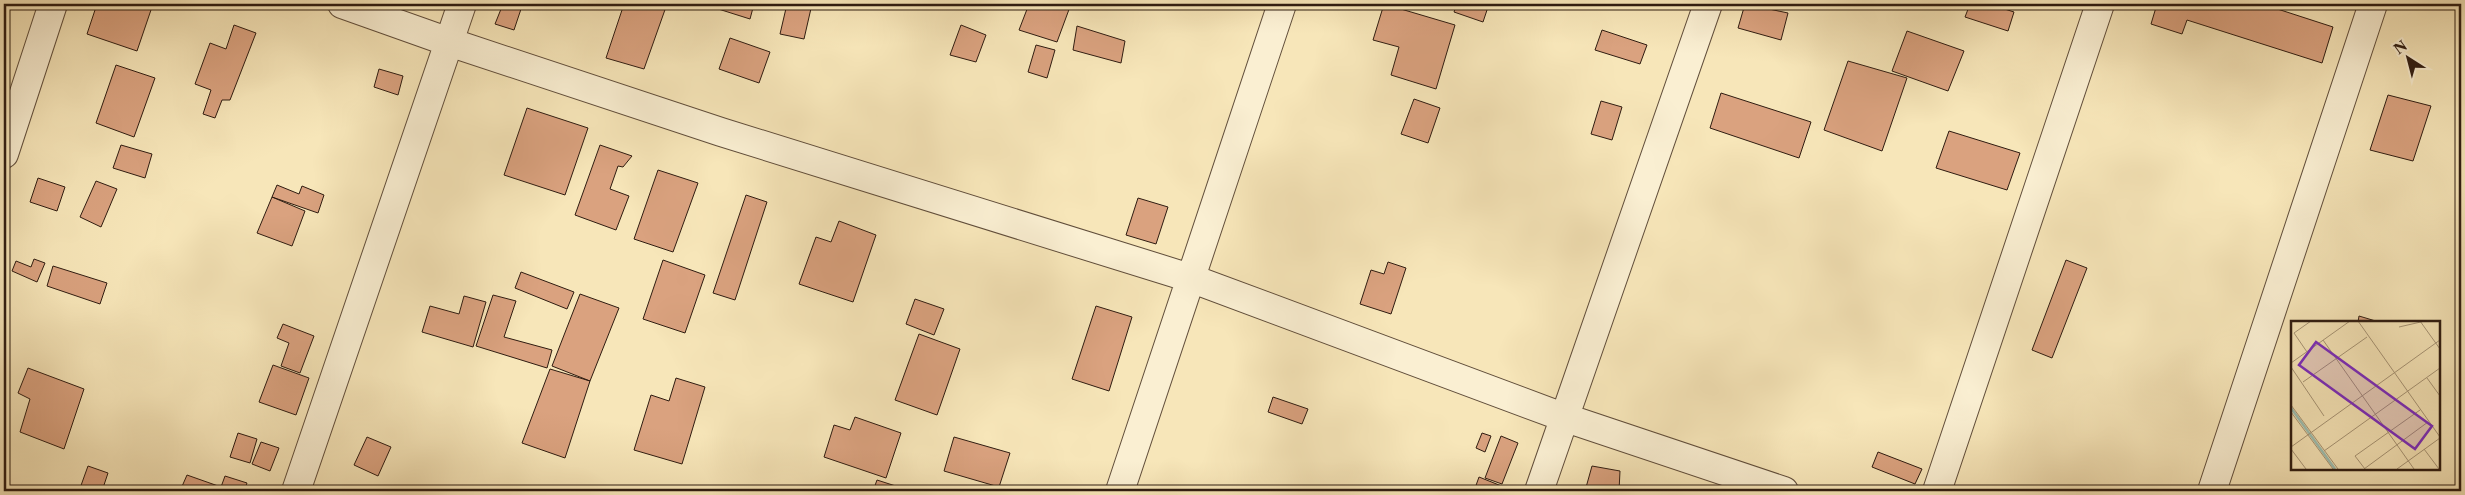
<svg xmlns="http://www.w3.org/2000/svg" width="2465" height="495" font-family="'Libre Caslon Text',serif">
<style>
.building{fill:#daa27f;stroke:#2f1c11}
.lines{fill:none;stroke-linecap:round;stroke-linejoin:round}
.street-casing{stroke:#614e3b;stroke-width:30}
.street{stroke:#faefd2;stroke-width:28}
.inset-river{fill:none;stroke:#9dbfb2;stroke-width:2.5}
.inset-road{fill:none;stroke:#a79576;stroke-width:1}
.view{fill:#7b2cbf;fill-opacity:0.15;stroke:#7b2cbf;stroke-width:2.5}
.inset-edge{fill:none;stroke:#2f1c11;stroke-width:2.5}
</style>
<rect width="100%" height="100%" fill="#f7e6b9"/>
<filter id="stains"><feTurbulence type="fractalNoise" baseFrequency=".004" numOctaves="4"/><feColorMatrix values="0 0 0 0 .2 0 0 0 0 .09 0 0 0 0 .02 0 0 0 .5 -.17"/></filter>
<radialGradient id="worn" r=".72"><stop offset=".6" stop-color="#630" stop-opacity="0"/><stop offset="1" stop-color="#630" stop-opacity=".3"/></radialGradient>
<path class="building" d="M97,4H153L137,51L87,34Z
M503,4L521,9L514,30L495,24Z
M624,4H667L644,69L606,58Z
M713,4H754L750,19L712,7Z
M787,4H812L804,39L780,34Z
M1029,4H1071L1057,42L1019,30Z
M1384,4L1455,25L1436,89L1391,75L1399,47L1373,40Z
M1457,4H1489L1483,22L1454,12Z
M1745,4L1788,13L1781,40L1738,28Z
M1970,4H1989L2014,12L2008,31L1965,17Z
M2157,4H2262L2333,27L2322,63L2187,20L2182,34L2151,24Z
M234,25L256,33L230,100H222L215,118L203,114L211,90L195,84L210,43L226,49Z
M961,25L986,35L976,62L950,55Z
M1077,26L1125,41L1121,63L1073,50Z
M1602,30L1647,45L1640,64L1595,50Z
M1907,31L1964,51L1948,91L1892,71Z
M730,38L770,52L759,83L719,69Z
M1036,45L1055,50L1047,78L1028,72Z
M1848,61L1907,78L1882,151L1824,130Z
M116,65L155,78L134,137L96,123Z
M379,69L403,76L398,95L374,87Z
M1721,93L1811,122L1799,158L1710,128Z
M2388,95L2431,106L2413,161L2370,150Z
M1414,99L1440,108L1428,143L1401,134Z
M1601,101L1622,107L1612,140L1591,134Z
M527,108L588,128L565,195L504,175Z
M1949,131L2020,153L2007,190L1936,168Z
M121,145L152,154L145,178L113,168Z
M600,145L632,156L623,167L618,166L610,189L629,196L616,230L575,215Z
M658,170L698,183L673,252L634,239Z
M38,178L65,187L57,211L30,202Z
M96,181L117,189L101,227L80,217Z
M277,185L299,194L302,186L324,195L318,213L272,197Z
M746,195L767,202L735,300L713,293Z
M272,197L305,211L292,246L257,233Z
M1138,198L1168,207L1156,244L1126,235Z
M839,221L876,235L853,302L799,284L816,237L831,242Z
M34,259L45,263L37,282L12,271L16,261L31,267Z
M663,260L705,275L685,333L643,319Z
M2066,260L2087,268L2052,358L2032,350Z
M1388,262L1406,268L1391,314L1360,304L1371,270L1384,274Z
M53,266L107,283L100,304L47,286Z
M521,272L574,292L567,309L515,288Z
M580,294L619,308L590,381L552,366Z
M493,295L516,301L504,337L552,350L547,368L476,346Z
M464,296L486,302L473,347L422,332L430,306L459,314Z
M915,299L944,309L934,335L906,324Z
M1096,306L1132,317L1109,391L1072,379Z
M2359,316L2379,322H2358Z
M283,324L314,336L300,373L281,366L289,343L277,338Z
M919,334L960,349L937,415L895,400Z
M273,365L309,378L296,415L259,402Z
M28,368L84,389L64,449L20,432L30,399L18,393Z
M550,369L590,381L565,458L522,443Z
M676,378L705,387L682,464L634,450L651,395L669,401Z
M1273,397L1308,409L1302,424L1268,412Z
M855,417L901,433L886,478L824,457L834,425L850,430Z
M238,433L257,439L250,463L230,457Z
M1482,433L1491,436L1485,452L1476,448Z
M1501,436L1518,443L1502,484L1485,478Z
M367,437L391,447L378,476L354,465Z
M954,437L1010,453L999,487L944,471Z
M261,442L279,448L270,471L252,464Z
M1878,452L1922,469L1915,484L1872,467Z
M88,466L108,473L102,491H79Z
M1592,466L1620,471L1619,491H1585Z
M187,475L221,487L225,476L247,483L244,491H180Z
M1479,477L1504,487L1502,491H1474Z
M877,480L905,489V491H873Z"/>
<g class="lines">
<g class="street-casing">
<path id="street" d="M342,4L449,42L721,132L1190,278L1563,417L1784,491
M4,154L53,4
M296,491L462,4
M1120,491L1282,4
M1539,491L1708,4
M1937,491L2100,4
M2212,491L2373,4"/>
</g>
<use href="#street" class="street"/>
</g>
<g transform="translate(2291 321)">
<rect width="149" height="149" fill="#f7e6b9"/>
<path class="inset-river" d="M0,87L44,148"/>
<path class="inset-road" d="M67,0L149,116M129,0L149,28M108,6L134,0M32,19L123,148M16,31L3,12L20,0M0,42L59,0M0,46L33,95M136,57L149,75M12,61L76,16M0,84L47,148M0,91L42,148M0,126L149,19M0,128L15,148M133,128L148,148M33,130L149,47M73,148L137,101M74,148L64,135L129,89M106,148L149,117"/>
<path class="view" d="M25,21L141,105L124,128L8,44Z"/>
<rect width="149" height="149" class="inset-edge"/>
</g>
<rect width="2465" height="495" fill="none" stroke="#f7e6b9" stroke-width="20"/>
<rect x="5" y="5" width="2455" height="485" fill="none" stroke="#2f1c11" stroke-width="2.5"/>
<rect x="10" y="10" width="2445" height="475" fill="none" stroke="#2f1c11"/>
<g transform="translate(2408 58) rotate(324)" stroke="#faefd2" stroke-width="4" paint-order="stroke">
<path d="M0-4L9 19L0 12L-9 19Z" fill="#2f1c11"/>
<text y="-8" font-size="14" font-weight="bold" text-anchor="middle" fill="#2f1c11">N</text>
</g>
<rect width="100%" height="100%" filter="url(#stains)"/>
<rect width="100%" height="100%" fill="url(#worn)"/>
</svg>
